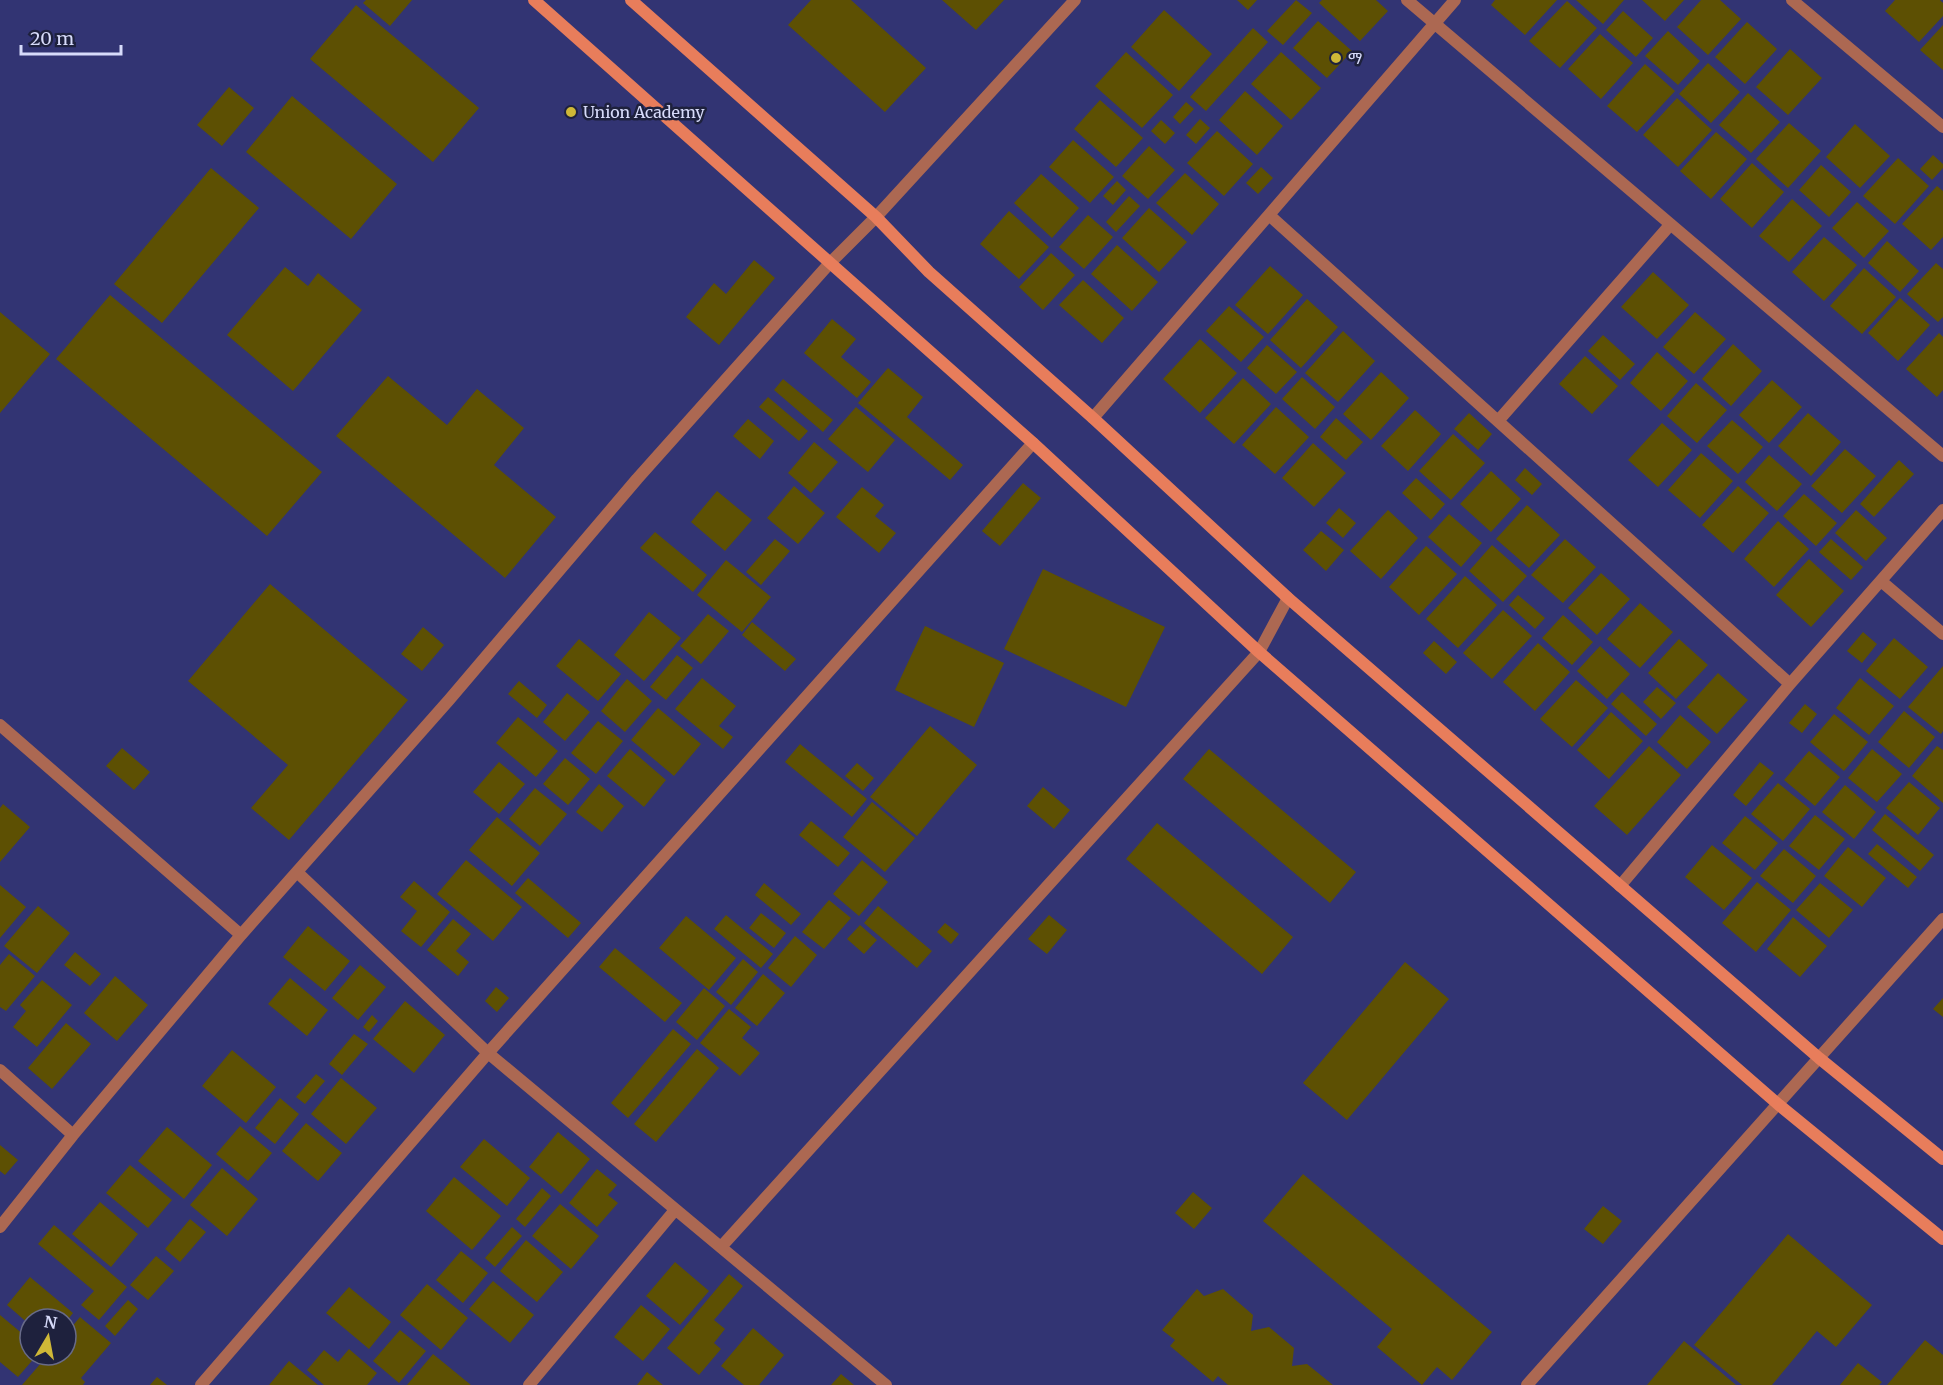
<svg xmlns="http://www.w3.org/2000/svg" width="1943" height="1385" font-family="Merriweather,'Noto Sans Ethiopic',serif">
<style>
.building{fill:#5d5003}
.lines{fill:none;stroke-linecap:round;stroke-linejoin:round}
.street{stroke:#ac6852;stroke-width:12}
.secondary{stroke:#e87d5b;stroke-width:12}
.poi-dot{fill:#cfb837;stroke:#1e213d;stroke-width:2}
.labels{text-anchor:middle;stroke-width:5;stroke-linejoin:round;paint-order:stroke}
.poi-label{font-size:16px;fill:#d7dbfa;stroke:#1e213d;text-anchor:start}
</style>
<rect width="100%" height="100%" fill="#323473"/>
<path class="building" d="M366,0H412L390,26L363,3Z
M811,0H851L926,68L885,112L788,25Z
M942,0H1004L976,30Z
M1237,0H1257L1248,10Z
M1296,0L1312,13L1283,45L1267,31Z
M1322,0H1376L1388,11L1360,41L1319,3Z
M1495,0H1557L1525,35L1491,5Z
M1576,0H1624L1603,24Z
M1642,0H1684L1665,21Z
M1701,0H1720L1741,19L1708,55L1677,27Z
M1895,0H1940L1943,3V16L1919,42L1885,11Z
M1567,1L1597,28L1560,68L1529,41Z
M356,5L479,108L433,162L310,59Z
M1164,10L1212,54L1179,91L1131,47Z
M1623,11L1653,38L1636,57L1606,30Z
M1318,21L1352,51L1327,78L1293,48Z
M1747,22L1777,49L1745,84L1715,57Z
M1943,25V70L1920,50Z
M1253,28L1268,42L1206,111L1190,97Z
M1668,31L1700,61L1678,85L1645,56Z
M1600,34L1633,63L1601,99L1568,69Z
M1790,49L1822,78L1788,115L1756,87Z
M1126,52L1173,95L1142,128L1095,86Z
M1281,52L1321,88L1291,120L1251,84Z
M1708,63L1740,92L1711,123L1679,94Z
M1645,64L1675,91L1637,132L1607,106Z
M229,87L254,108L222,146L197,125Z
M1245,91L1283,126L1257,155L1219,120Z
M1748,93L1780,122L1751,153L1719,125Z
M292,96L397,184L351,239L246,152Z
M1677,98L1712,130L1678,167L1643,135Z
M1100,100L1143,138L1116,167L1074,129Z
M1186,102L1194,109L1180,124L1173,117Z
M1200,119L1210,128L1196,144L1186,135Z
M1161,120L1175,133L1165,144L1151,131Z
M1789,123L1821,151L1788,188L1756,159Z
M1855,124L1890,156L1860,188L1826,157Z
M1217,131L1253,164L1224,196L1187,163Z
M1716,132L1747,159L1711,199L1680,171Z
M1073,140L1114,177L1090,203L1049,167Z
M1149,146L1175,170L1148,199L1122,176Z
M1933,155L1943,164V168L1932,180L1920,169Z
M1898,158L1929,186L1895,224L1863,196Z
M1752,163L1784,192L1752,228L1720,199Z
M1821,165L1851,192L1829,217L1799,190Z
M1261,167L1273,178L1258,194L1246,183Z
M211,168L259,208L162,323L114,284Z
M1185,173L1219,204L1192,235L1156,203Z
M1041,174L1079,208L1052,238L1014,203Z
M1117,181L1126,190L1113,205L1103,196Z
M1937,186L1943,191V237L1931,250L1902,224Z
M1129,196L1140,206L1116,232L1106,222Z
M1792,199L1822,226L1789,262L1759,236Z
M1857,202L1889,231L1864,258L1832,228Z
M1149,208L1187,242L1159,272L1122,238Z
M1009,211L1049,247L1019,279L980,244Z
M1088,215L1113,237L1084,269L1059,247Z
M1824,237L1857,265L1824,301L1792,272Z
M1887,241L1919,271L1900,292L1868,263Z
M1117,245L1158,282L1132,311L1091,274Z
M1051,253L1075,275L1043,310L1019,287Z
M754,260L775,278L719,345L686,317L714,283L726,294Z
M1936,263L1943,269V317L1938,322L1907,294Z
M1270,266L1303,295L1268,334L1235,305Z
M285,267L308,286L318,273L362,310L293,391L227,335Z
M1864,268L1896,297L1862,334L1830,306Z
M1653,272L1689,305L1657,339L1621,307Z
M1083,280L1124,318L1102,343L1059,305Z
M110,295L322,472L267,536L56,359Z
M1900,298L1930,325L1898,361L1868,333Z
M1307,299L1338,327L1301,368L1270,340Z
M1229,306L1264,337L1241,362L1206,331Z
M0,312L50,354L0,413Z
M1695,312L1726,339L1694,374L1663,347Z
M832,319L856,339L841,357L871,382L857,398L804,353Z
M1343,331L1375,361L1338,402L1305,373Z
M1939,333L1943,337V390L1937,397L1906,369Z
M1603,335L1635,364L1620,380L1588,351Z
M1200,339L1237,373L1200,413L1163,379Z
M1733,344L1762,371L1731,406L1702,379Z
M1267,345L1297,372L1276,394L1247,368Z
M1657,352L1688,381L1661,411L1630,383Z
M1585,356L1618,386L1592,414L1559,384Z
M888,368L923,397L907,417L963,465L950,480L858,403Z
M1381,372L1409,398L1371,440L1343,414Z
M388,376L447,425L477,389L524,428L494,465L556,517L505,578L336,436Z
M1302,377L1335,407L1315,429L1282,399Z
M1243,378L1271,404L1234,444L1205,418Z
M783,379L833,420L823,432L774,390Z
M1772,380L1802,407L1769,443L1739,415Z
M1696,383L1727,410L1697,443L1667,416Z
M768,397L808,431L799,441L759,407Z
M856,407L895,440L868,472L828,439Z
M1276,407L1309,437L1275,474L1242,445Z
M1415,410L1441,434L1408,471L1381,446Z
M1469,413L1492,434L1478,450L1454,429Z
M1808,413L1841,442L1811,476L1778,446Z
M1336,418L1363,442L1346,460L1320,437Z
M748,419L774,441L760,459L733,436Z
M1732,420L1763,447L1738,474L1707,446Z
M1662,423L1692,450L1658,487L1628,460Z
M1453,434L1485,463L1451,500L1419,471Z
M814,442L838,462L811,493L788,473Z
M1313,443L1346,473L1314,507L1282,478Z
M1845,449L1876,476L1842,513L1811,486Z
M1701,453L1733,481L1700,518L1668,490Z
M1769,455L1802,484L1777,511L1745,482Z
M1899,460L1914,474L1874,517L1860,504Z
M1525,468L1542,484L1532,495L1515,480Z
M1491,471L1521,499L1491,532L1460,504Z
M1416,478L1445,504L1431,520L1402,493Z
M1023,483L1041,498L1000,546L982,531Z
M794,486L825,513L798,544L767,518Z
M1738,486L1769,513L1733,553L1702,525Z
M862,487L884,505L875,516L896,533L879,553L836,517Z
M717,491L752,520L725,551L691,522Z
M1804,494L1837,523L1816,546L1783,516Z
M1527,505L1560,535L1529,568L1496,539Z
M1339,508L1356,523L1343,538L1326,523Z
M1388,510L1418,538L1381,579L1350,551Z
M1856,510L1887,538L1866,561L1835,533Z
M1449,514L1482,543L1461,567L1428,537Z
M1778,521L1809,549L1774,587L1744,559Z
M1321,531L1344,550L1326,571L1303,550Z
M655,532L707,575L693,592L640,548Z
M775,539L790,551L761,585L746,572Z
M1565,539L1596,567L1563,603L1531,575Z
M1831,539L1863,567L1851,580L1819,552Z
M1492,545L1527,576L1503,602L1469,571Z
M1426,546L1457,574L1419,615L1389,587Z
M1809,559L1844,591L1811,627L1776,595Z
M726,560L771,597L742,632L697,595Z
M1043,569L1165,627L1126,707L1004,649Z
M1601,573L1630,599L1597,635L1568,608Z
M1465,576L1497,605L1458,648L1426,619Z
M270,584L408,700L289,840L251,808L288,765L188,681Z
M1518,595L1545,618L1535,629L1509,605Z
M1640,603L1673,632L1640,668L1607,639Z
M1503,610L1532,636L1492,679L1463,653Z
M649,612L681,638L644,681L614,655Z
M708,614L729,631L701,664L680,646Z
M1563,615L1593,642L1572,665L1542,638Z
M752,622L796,659L785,671L742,635Z
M925,626L1004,663L974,727L895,690Z
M423,627L444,645L422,671L401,654Z
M1863,632L1877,644L1862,663L1847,651Z
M1894,638L1928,667L1900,699L1866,671Z
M579,639L621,674L598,701L556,666Z
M1679,639L1708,665L1676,699L1648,673Z
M1434,641L1457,662L1446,674L1423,653Z
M1538,643L1570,672L1535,711L1503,682Z
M1600,646L1630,674L1607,699L1577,671Z
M677,655L693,668L666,700L650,687Z
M1943,666V731L1941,734L1908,707Z
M1718,673L1748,700L1717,734L1687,707Z
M702,678L736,706L719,726L733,737L723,749L675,709Z
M1860,678L1894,706L1869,735L1836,708Z
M627,679L652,701L625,732L601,711Z
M1576,680L1608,708L1572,747L1540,719Z
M519,681L547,705L537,718L508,694Z
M1657,687L1676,703L1661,719L1643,702Z
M1622,692L1657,724L1646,736L1611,704Z
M567,693L590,712L565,741L543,722Z
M1805,704L1817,714L1802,733L1789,723Z
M658,708L701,744L674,776L631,740Z
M1904,711L1935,737L1909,768L1878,742Z
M1611,712L1643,741L1609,779L1577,750Z
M1834,714L1868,742L1844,771L1810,742Z
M1680,715L1711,742L1687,769L1657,742Z
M518,717L558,751L536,777L496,743Z
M598,721L623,741L596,774L571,753Z
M930,726L977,765L917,836L870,797Z
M800,744L867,799L852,817L785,762Z
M1649,746L1681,775L1627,835L1594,806Z
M1937,746L1943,750V803L1912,776Z
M122,748L150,772L134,790L106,766Z
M630,749L666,780L644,807L607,776Z
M1209,749L1356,872L1330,903L1183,779Z
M1872,749L1902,774L1877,802L1848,778Z
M1809,751L1840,777L1815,806L1784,780Z
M565,758L590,779L568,805L543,784Z
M499,762L525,784L499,814L473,792Z
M1760,762L1774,773L1746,806L1733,795Z
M857,763L874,778L863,791L845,776Z
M1909,782L1940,808L1918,835L1886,808Z
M1778,783L1810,809L1783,841L1751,814Z
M599,784L624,806L602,832L576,812Z
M1845,785L1876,812L1854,839L1822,812Z
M1043,787L1070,810L1054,829L1027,806Z
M535,788L567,814L540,846L509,819Z
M872,802L915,838L885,872L843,837Z
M3,804L30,827L0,862V808Z
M1885,814L1934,855L1920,871L1872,830Z
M1815,815L1845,839L1819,870L1789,846Z
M1745,816L1778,843L1755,870L1722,843Z
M497,817L540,853L512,886L469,850Z
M811,821L850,853L838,867L799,835Z
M1157,823L1293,937L1262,974L1126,859Z
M1877,844L1917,877L1908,888L1868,854Z
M1712,845L1752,878L1724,910L1685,877Z
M1848,847L1886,878L1862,907L1824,876Z
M1784,849L1816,876L1793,903L1760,876Z
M466,860L522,907L493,941L437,894Z
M862,860L888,882L859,916L833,894Z
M528,878L581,923L568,938L515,893Z
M414,881L450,912L421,947L401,931L417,911L400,897Z
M1757,882L1791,910L1756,952L1722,923Z
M764,883L801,914L791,925L755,895Z
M1820,883L1853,910L1829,938L1796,910Z
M0,885L26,907L0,938Z
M829,900L851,918L824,949L802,932Z
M38,906L70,933L37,973L4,946Z
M878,906L932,951L917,968L864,923Z
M761,913L786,933L774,948L749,928Z
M726,915L773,954L761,968L714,929Z
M1049,915L1067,930L1047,954L1028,939Z
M686,916L736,958L709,990L659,948Z
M1793,917L1827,946L1800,977L1767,949Z
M453,919L471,934L456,951L469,962L458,976L427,950Z
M945,923L959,934L951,944L937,932Z
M860,925L877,940L864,954L847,939Z
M308,926L350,961L325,991L283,957Z
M795,936L817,955L791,987L768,968Z
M615,948L682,1003L665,1022L599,967Z
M75,952L101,974L90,986L64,965Z
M9,954L35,976L6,1011L0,1007V965Z
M743,959L758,972L731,1005L716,992Z
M1405,962L1449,999L1347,1120L1303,1083Z
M360,965L386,987L358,1020L332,998Z
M763,974L785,993L757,1026L735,1008Z
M115,976L148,1005L117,1041L84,1013Z
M290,978L328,1010L307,1036L268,1004Z
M42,980L72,1005L37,1047L13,1027L26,1011L20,1005Z
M496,987L509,998L497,1012L485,1001Z
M704,988L725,1006L697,1040L676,1022Z
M1943,998V1017L1933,1009Z
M405,1001L445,1035L414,1073L373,1039Z
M729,1009L751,1027L742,1038L760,1053L740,1076L700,1043Z
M372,1015L378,1021L369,1032L363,1027Z
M66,1023L91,1044L52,1089L28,1068Z
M673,1029L691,1044L628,1118L611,1103Z
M354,1034L368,1044L342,1075L329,1064Z
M697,1049L719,1068L656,1142L634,1124Z
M232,1050L276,1087L246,1123L202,1086Z
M316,1074L325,1081L305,1104L296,1097Z
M341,1078L377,1108L346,1144L311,1114Z
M280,1098L299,1114L275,1144L255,1128Z
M306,1123L342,1153L318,1181L282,1151Z
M240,1126L272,1153L248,1181L216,1154Z
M167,1127L212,1165L184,1199L138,1161Z
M558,1132L590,1159L561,1194L529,1167Z
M484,1139L530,1178L507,1206L460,1167Z
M0,1145L18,1160L5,1175L0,1171Z
M130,1165L172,1200L148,1228L106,1193Z
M222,1168L258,1199L227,1236L190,1205Z
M597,1169L617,1185L608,1195L618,1203L597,1227L569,1203Z
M1303,1174L1492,1332L1452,1380L1437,1367L1422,1385L1377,1347L1392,1329L1263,1221Z
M454,1177L501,1216L472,1250L426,1211Z
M542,1188L551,1196L525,1227L516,1219Z
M1193,1192L1212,1208L1194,1229L1175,1213Z
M100,1202L138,1234L111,1267L72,1234Z
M560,1204L599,1236L571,1269L532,1236Z
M1603,1206L1622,1221L1603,1244L1584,1229Z
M190,1219L206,1232L180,1262L165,1249Z
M54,1225L127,1287L99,1320L81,1305L94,1291L38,1244Z
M512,1227L522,1236L495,1267L485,1258Z
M1788,1234L1872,1305L1836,1347L1817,1331L1772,1385H1742L1694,1345Z
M526,1240L563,1272L537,1302L500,1271Z
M461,1251L488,1273L463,1303L436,1280Z
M156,1256L174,1271L148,1300L130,1285Z
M675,1262L709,1291L680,1325L646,1296Z
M729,1274L743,1286L714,1320L725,1329L714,1343L721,1349L699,1375L667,1348Z
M30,1277L73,1313L66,1322V1319H30V1325L7,1305Z
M493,1281L534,1315L510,1343L469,1309Z
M427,1284L468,1318L441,1350L400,1315Z
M349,1287L391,1322L369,1349L326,1313Z
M1197,1289L1204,1296L1223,1289L1253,1315L1251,1331L1269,1327L1294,1348L1292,1366L1307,1364L1333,1385H1228L1218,1376L1213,1382L1170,1346L1175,1340L1162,1330Z
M128,1300L138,1309L115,1336L105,1326Z
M641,1305L670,1329L643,1361L614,1337Z
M0,1315L30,1340V1355H37L18,1377L0,1362Z
M80,1317L111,1343L81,1378L85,1382L83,1385H22L48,1355H66V1334Z
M753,1328L784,1355L759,1385H744L721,1366Z
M400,1330L426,1351L399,1383L373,1361Z
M1925,1340L1943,1355V1385H1887Z
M1684,1341L1736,1385H1647Z
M349,1349L377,1373L367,1385H324L307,1370L324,1350L338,1362Z
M433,1354L471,1385H407Z
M289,1361L318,1385H269Z
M1858,1363L1882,1382L1879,1385H1840Z
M647,1372L663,1385H637Z
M841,1374L854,1385H831Z
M157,1377L167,1385H150Z"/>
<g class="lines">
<path class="street" d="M1407,0L1943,456
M1792,0L1943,127
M1269,215L1790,684
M1093,418L1455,0
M1498,421L1670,225
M1881,581L1943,634
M0,725L241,935
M297,872L488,1053L886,1385
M1620,886L1790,684L1943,510
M0,1070L73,1135
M0,1227L73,1135L241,935L449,700L637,479L829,264L876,217L1075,0
M721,1247L1259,652L1288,598
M201,1385L488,1053L1033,443
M529,1385L675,1210
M1527,1385L1943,919"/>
<path class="secondary" d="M534,0L1033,443L1259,652L1779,1105L1943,1239
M631,0L876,217L929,272L1093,418L1288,598L1819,1058L1943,1159"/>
</g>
<g class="poi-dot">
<circle cx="1336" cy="58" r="6"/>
<circle cx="571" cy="112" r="6"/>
</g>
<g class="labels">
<g class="poi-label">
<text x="1348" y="64">ማ</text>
<text x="583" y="118">Union Academy</text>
</g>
</g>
<g transform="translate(48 1337) rotate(10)"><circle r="28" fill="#1e213d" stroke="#686b89" stroke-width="1.5"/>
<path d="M0-4.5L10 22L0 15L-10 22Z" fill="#cfb837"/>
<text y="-9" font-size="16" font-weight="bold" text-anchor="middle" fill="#d7dbfa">N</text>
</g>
<path d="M21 45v9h100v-9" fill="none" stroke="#d7dbfa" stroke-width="3"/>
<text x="30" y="45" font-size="18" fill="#d7dbfa" stroke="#1e213d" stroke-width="4.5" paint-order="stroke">20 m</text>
</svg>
